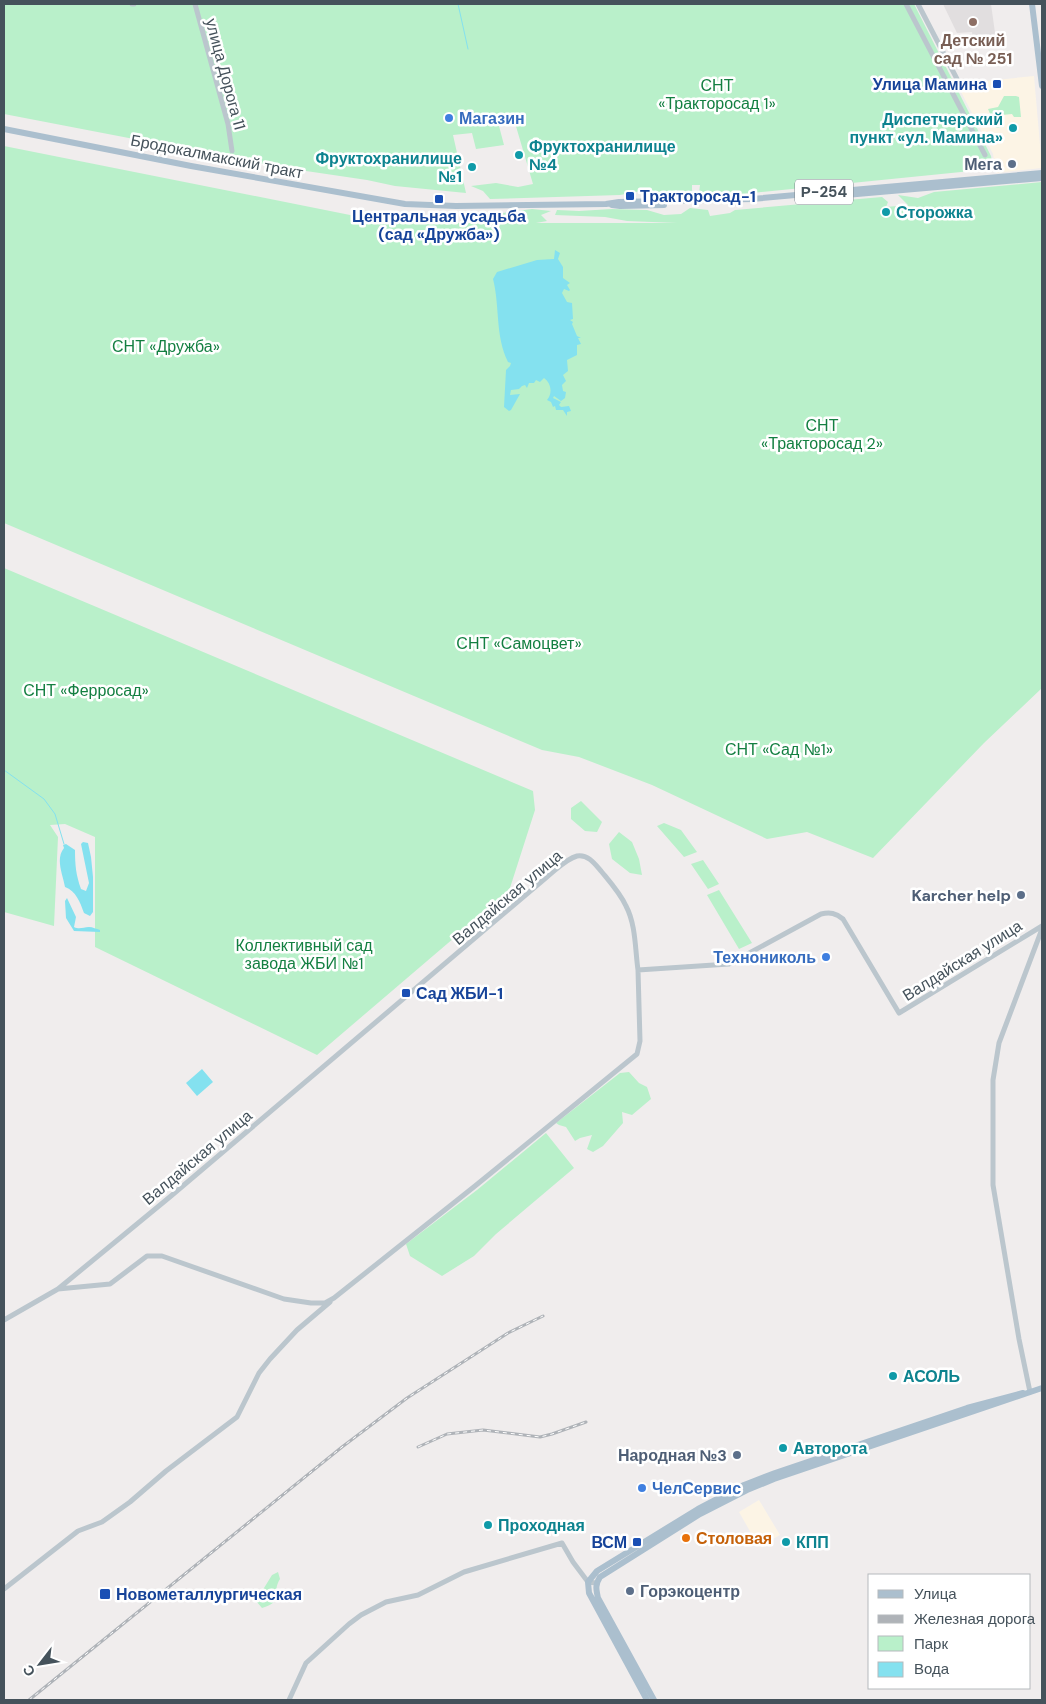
<svg xmlns="http://www.w3.org/2000/svg" width="1046" height="1704" font-family="'DM Sans',sans-serif">
<style>
.commercial{fill:#fcf4e5}
.education{fill:#e1dedf}
.green{fill:#b9f0ca}
.water{fill:#84e1ef}
.lines{fill:none;stroke-linecap:round;stroke-linejoin:round}
.stream{stroke:#84e1ef;stroke-width:1}
.minor{stroke:#bbc6cd;stroke-width:5}
.major{stroke:#abbfce;stroke-width:6}
.rail-casing{stroke:#afb3b8;stroke-width:3}
.rail{stroke:#fff;stroke-width:1;stroke-dasharray:4;stroke-linecap:butt}
.education-dot{fill:#8d6e63;stroke:#fff;stroke-width:2}
.transit-dot{fill:#1a4fb4;stroke:#fff;stroke-width:2}
.shop-dot{fill:#3f7fe0;stroke:#fff;stroke-width:2}
.culture-dot{fill:#0f9aa8;stroke:#fff;stroke-width:2}
.service-dot{fill:#5c6f8a;stroke:#fff;stroke-width:2}
.food-dot{fill:#e8710a;stroke:#fff;stroke-width:2}
.labels{text-anchor:middle;stroke-width:5;stroke-linejoin:round;paint-order:stroke}
.shield{fill:#fff;stroke:#7d868c;stroke-width:1}
.shield-label{font-size:15px;font-weight:bold;fill:#45525b}
.education-label{font-size:16px;font-weight:bold;fill:#785e54;stroke:#fff}
.street-label{font-size:16px;fill:#45525b;stroke:#fff}
.transit-label{font-size:16px;font-weight:bold;fill:#164399;stroke:#fff;text-anchor:start}
.park-label{font-size:16px;fill:#137f41;stroke:#fff}
.shop-label{font-size:16px;font-weight:bold;fill:#366cbe;stroke:#fff;text-anchor:start}
.culture-label{font-size:16px;font-weight:bold;fill:#0d838f;stroke:#fff;text-anchor:start}
.service-label{font-size:16px;font-weight:bold;fill:#4e5e75;stroke:#fff;text-anchor:end}
.food-label{font-size:16px;font-weight:bold;fill:#c56008;stroke:#fff;text-anchor:start}
</style>
<rect width="100%" height="100%" fill="#f0eded"/>
<path class="commercial" d="M1034,76L1042,168L996,173L993,154L957,84Z
M759,1500L780,1535L759,1547L739,1512Z"/>
<path class="education" d="M943,4H991L996,40L973,42L972,32L957,33Z"/>
<path class="green" d="M4,4H914L991,156L992,162L990,167L981,170L742,194L704,195L699,193L700,185H692V190L689,196L646,195L641,191L620,195L490,199L483,191L471,186L496,183L518,187L533,184L515,123L499,126L504,145L476,149L472,133L453,135L466,193L395,186L367,180L279,167L4,114Z
M1004,96H1016L1019,97L1021,117H1014L1012,114L1002,115L1004,127L996,128L988,109L998,107Z
M4,146L375,220L422,223H496V214L532,209L551,211L541,215L547,221L536,223H677L627,221L605,217L555,215L557,210L579,211L612,209L647,210L664,215L681,214L690,208L708,210L710,216L730,213L735,210L882,197L888,202L886,207L908,205L898,195L918,198L934,192L1042,182V688L984,743L873,858L807,832L767,839L652,785L579,757L542,750L4,523Z
M4,568L533,791L535,810L509,891L317,1055L95,947V837L65,824L50,825L58,837L54,926L4,912Z
M581,801L602,822L597,832L585,831L571,819V808Z
M664,823L681,830L697,852L684,857L657,826Z
M619,832L632,842L639,859L642,875L630,873L612,859L609,844Z
M703,860L719,884L708,889L691,864Z
M719,890L752,943L739,949L707,895Z
M629,1072L639,1083L647,1087L651,1099L632,1115L622,1112L623,1123L603,1146L593,1152L587,1149L592,1135L580,1138L575,1141L566,1127L559,1125L556,1123L620,1073Z
M546,1133L574,1168L496,1234L474,1256L442,1276L410,1256L406,1244L477,1190Z
M278,1572L280,1579C271,1593 284,1602 262,1608L256,1601L272,1575Z"/>
<path class="water" d="M555,250L560,253L558,259L563,267V278L570,283L567,285L570,290L569,291L564,289L562,293L567,302L572,303L573,319L570,320L573,322L572,324L577,336L581,338H578L581,344L577,345V355L567,360L568,371L563,375L566,381L562,385L563,391L566,392L565,398L561,401L554,396L553,398L561,402L559,405L561,407L569,406L571,411L567,412V416L563,410H556L555,406L553,407L551,402L547,400C553,393 551,383 544,378L540,382L536,380L534,383H529L527,388L525,385L522,386L519,389L511,390L510,395L520,394L511,410L509,411L504,407L506,370L510,366L511,363L508,362C495,336 500,306 493,279L497,272L537,260L554,259Z
M83,842L88,843L91,857L93,877V912L90,916L84,913C80,902 76,891 65,887C63,875 55,859 64,848L63,845L66,844L75,850C75,865 76,875 81,889L86,891L89,883L81,844Z
M67,898L76,917L74,927C80,930 83,927 89,927C93,927 96,929 100,930V932L74,931L66,918L65,901Z
M202,1069L213,1082L197,1096L186,1083Z"/>
<g class="lines">
<path class="stream" d="M458,4L468,49
M4,770L44,799L55,814L64,844"/>
<path class="minor" d="M132,4H134
M195,4L228,124L232,151
M906,4L985,155
M918,4L957,79
M58,1289L171,1196L548,876C557,869 566,859 577,856C588,854 595,864 601,871C610,882 620,893 626,906C636,925 635,949 638,970L729,964L821,914C830,912 836,913 843,919L899,1013L1042,926
M4,1320L58,1289L110,1284L147,1256H162L284,1299L311,1303H325L334,1298L475,1186L637,1054L640,1041L638,970
M1030,1392L1019,1339L993,1185V1080L999,1043L1042,929
M4,1589L78,1531L102,1522L130,1502L166,1471L237,1417L259,1373L270,1359L297,1330L330,1302
M289,1700L306,1663L349,1624L361,1615L386,1602L418,1595L464,1572L562,1543L573,1562L588,1582L596,1583"/>
<path class="major" d="M1032,4L1042,86
M4,129L191,166L405,204L456,206L606,204L619,202L752,199L1042,173
M834,196L1042,178
M612,205L620,206L664,205
M647,1700L589,1593L588,1582L597,1571L698,1509L744,1485L775,1473L967,1408L1023,1393
M654,1700L598,1598C596,1589 595,1585 600,1577L700,1514L747,1490L774,1479L1042,1388"/>
<g class="rail-casing">
<path id="rail" d="M418,1447L447,1434L483,1430L540,1437L552,1434L586,1422
M29,1700L342,1447L407,1398L508,1333L543,1316"/>
</g>
<use href="#rail" class="rail"/>
</g>
<circle class="education-dot" cx="973" cy="22" r="5"/>
<g class="transit-dot">
<rect x="992" y="79" width="10" height="10" rx="2.5"/>
<rect x="625" y="191" width="10" height="10" rx="2.5"/>
<rect x="434" y="194" width="10" height="10" rx="2.5"/>
<rect x="401" y="988" width="10" height="10" rx="2.5"/>
<rect x="632" y="1537" width="10" height="10" rx="2.5"/>
<rect x="99" y="1588" width="12" height="12" rx="2.5"/>
</g>
<g class="shop-dot">
<circle cx="449" cy="118" r="5"/>
<circle cx="826" cy="957" r="5"/>
<circle cx="642" cy="1488" r="5"/>
</g>
<g class="culture-dot">
<circle cx="1013" cy="128" r="5"/>
<circle cx="519" cy="155" r="5"/>
<circle cx="472" cy="167" r="5"/>
<circle cx="886" cy="212" r="5"/>
<circle cx="893" cy="1376" r="5"/>
<circle cx="783" cy="1448" r="5"/>
<circle cx="488" cy="1525" r="5"/>
<circle cx="786" cy="1542" r="5"/>
</g>
<g class="service-dot">
<circle cx="1012" cy="164" r="5"/>
<circle cx="1021" cy="895" r="5"/>
<circle cx="737" cy="1455" r="5"/>
<circle cx="630" cy="1591" r="5"/>
</g>
<circle class="food-dot" cx="686" cy="1538" r="5"/>
<g class="labels">
<rect class="shield" x="795" y="179.5" width="58" height="25" rx="4"/>
<g class="shield-label">
<text x="824" y="197">Р-254</text>
</g>
<g class="education-label">
<text x="973" y="46">Детский<tspan x="973" dy="18">сад № 251</tspan></text>
</g>
<g class="street-label">
<text transform="translate(226 74) rotate(75)" y="6">улица Дорога 11</text>
<text transform="translate(217 156) rotate(11)" y="6">Бродокалмакский тракт</text>
<text transform="translate(507 897) rotate(-40)" y="6">Валдайская улица</text>
<text transform="translate(962 960) rotate(-32)" y="6">Валдайская улица</text>
<text transform="translate(197 1157) rotate(-40)" y="6">Валдайская улица</text>
</g>
<g class="transit-label">
<text x="987" y="90" text-anchor="end">Улица Мамина</text>
<text x="640" y="202">Тракторосад-1</text>
<text x="439" y="222" text-anchor="middle">Центральная усадьба<tspan x="439" dy="18">(сад «Дружба»)</tspan></text>
<text x="416" y="999">Сад ЖБИ-1</text>
<text x="627" y="1548" text-anchor="end">ВСМ</text>
<text x="116" y="1600">Новометаллургическая</text>
</g>
<g class="park-label">
<text x="717" y="91">СНТ<tspan x="717" dy="18">«Тракторосад 1»</tspan></text>
<text x="166" y="352">СНТ «Дружба»</text>
<text x="822" y="431">СНТ<tspan x="822" dy="18">«Тракторосад 2»</tspan></text>
<text x="519" y="649">СНТ «Самоцвет»</text>
<text x="86" y="696">СНТ «Ферросад»</text>
<text x="779" y="755">СНТ «Сад №1»</text>
<text x="304" y="951">Коллективный сад<tspan x="304" dy="18">завода ЖБИ №1</tspan></text>
</g>
<g class="shop-label">
<text x="459" y="124">Магазин</text>
<text x="816" y="963" text-anchor="end">Технониколь</text>
<text x="652" y="1494">ЧелСервис</text>
</g>
<g class="culture-label">
<text x="1003" y="125" text-anchor="end">Диспетчерский<tspan x="1003" dy="18">пункт «ул. Мамина»</tspan></text>
<text x="529" y="152">Фруктохранилище<tspan x="529" dy="18">№4</tspan></text>
<text x="462" y="164" text-anchor="end">Фруктохранилище<tspan x="462" dy="18">№1</tspan></text>
<text x="896" y="218">Сторожка</text>
<text x="903" y="1382">АСОЛЬ</text>
<text x="793" y="1454">Авторота</text>
<text x="498" y="1531">Проходная</text>
<text x="796" y="1548">КПП</text>
</g>
<g class="service-label">
<text x="1002" y="170">Мега</text>
<text x="1011" y="901">Karcher help</text>
<text x="727" y="1461">Народная №3</text>
<text x="640" y="1597" text-anchor="start">Горэкоцентр</text>
</g>
<g class="food-label">
<text x="696" y="1544">Столовая</text>
</g>
</g>
<rect width="1046" height="1704" fill="none" stroke="#45525b" stroke-width="10"/>
<rect x="868" y="1574" width="162" height="115" fill="#ffffff" stroke="#b5babd"/>
<rect x="878" y="1590" width="25" height="8" fill="#abbfce" stroke="#b5babd"/>
<text x="914" y="1599" font-size="15" fill="#45525b">Улица</text>
<rect x="878" y="1615" width="25" height="8" fill="#afb3b8" stroke="#b5babd"/>
<text x="914" y="1624" font-size="15" fill="#45525b">Железная дорога</text>
<rect x="878" y="1636" width="25" height="15" fill="#b9f0ca" stroke="#b5babd"/>
<text x="914" y="1649" font-size="15" fill="#45525b">Парк</text>
<rect x="878" y="1662" width="25" height="15" fill="#84e1ef" stroke="#b5babd"/>
<text x="914" y="1674" font-size="15" fill="#45525b">Вода</text>
<g transform="translate(40 1664) rotate(239)" stroke="#ffffff" stroke-width="4" paint-order="stroke">
<path d="M0-4L9 19L0 12L-9 19Z" fill="#45525b"/>
<text y="-8" font-size="14" font-weight="bold" text-anchor="middle" fill="#45525b">С</text>
</g>
</svg>
